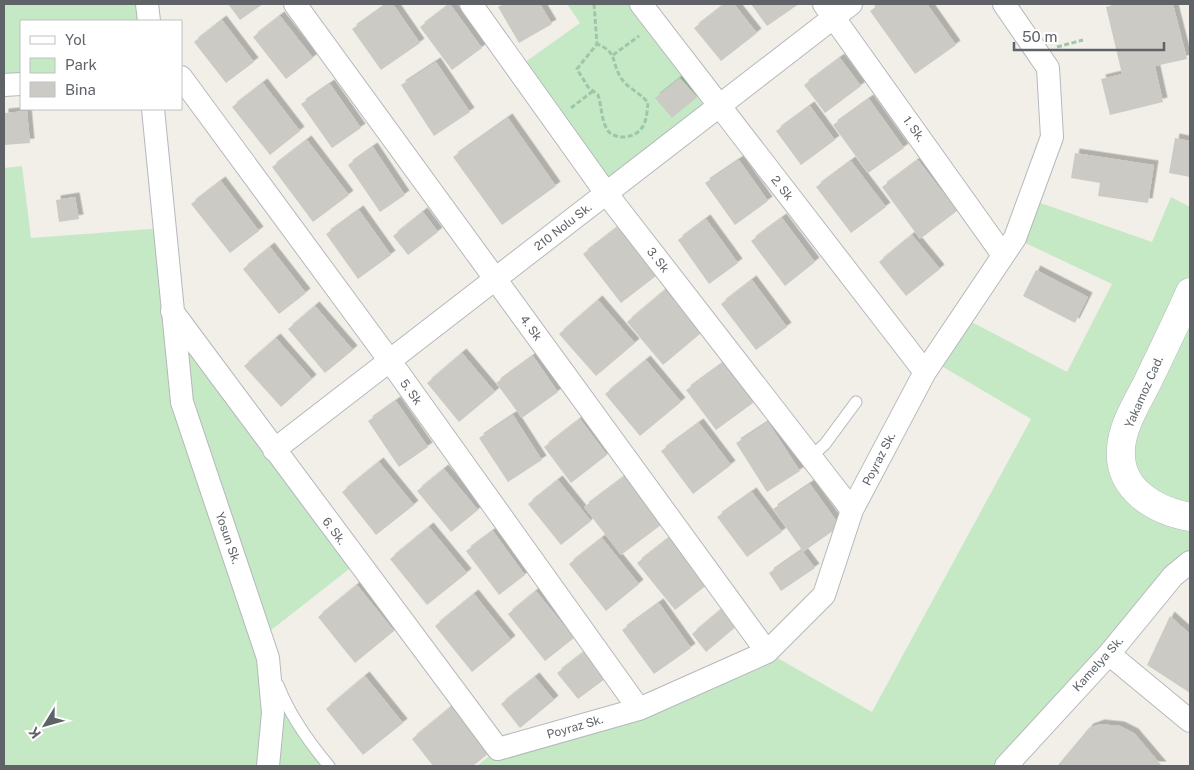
<svg xmlns="http://www.w3.org/2000/svg" width="1194" height="770" font-family="'Public Sans',sans-serif">
<style>
.green{fill:#c5e8c5}
.building{fill:#cccac5;filter:url(#shadow)}
.lines{fill:none;stroke-linecap:round;stroke-linejoin:round}
.lane-casing{stroke:#b5b8bc;stroke-width:13}
.street-casing{stroke:#b5b8bc;stroke-width:24}
.secondary-casing{stroke:#b6babf;stroke-width:29}
.path{stroke:#9cc7a9;stroke-width:3;stroke-dasharray:5 2.5;stroke-linecap:butt}
.lane{stroke:#fff;stroke-width:11}
.street{stroke:#fff;stroke-width:22}
.secondary{stroke:#fff;stroke-width:28}
.labels{text-anchor:middle;stroke-width:4;stroke-linejoin:round;paint-order:stroke}
.street-label{font-size:12px;fill:#5f6368;stroke:#fff}
</style>
<defs>
<filter id="shadow"><feDropShadow dx="4.5" dy="-4.5" stdDeviation="0" flood-color="#0004"/></filter>
</defs>
<rect width="100%" height="100%" fill="#f1efe8"/>
<path class="green" d="M4,4H147L149,21H21V84L4,85Z
M567,4H641L719,106L606,193L517,68L580,23Z
M22,166L31,238L164,228L172,311L358,562L261,638L284,700L329,766H4V168Z
M1171,197L1190,207V562L1006,766H477L498,749L767,652L872,712L1031,419L933,361L962,317L1067,372L1112,284L1015,238L1029,199L1152,242Z"/>
<path class="building" d="M228,4H263L240,20Z
M387,4H393L420,43L381,70L352,29Z
M450,4L482,48L452,70L420,27Z
M504,4H540L552,24L519,43L498,7Z
M725,4H734L757,33L721,61L694,28Z
M751,4H799L767,26Z
M880,4H927L956,45L915,74L870,11Z
M1118,4H1173L1187,59L1155,66L1163,102L1110,115L1101,79L1122,74L1106,7Z
M280,16L313,58L286,79L253,37Z
M222,20L254,62L226,83L194,42Z
M840,58L861,86L825,113L804,85Z
M436,62L470,112L434,136L401,85Z
M680,78L697,97L672,118L655,98Z
M263,83L300,131L270,155L232,107Z
M330,84L361,128L332,148L301,104Z
M869,99L904,148L868,173L833,125Z
M810,106L835,140L801,165L776,131Z
M27,111L30,143L4,145V113Z
M508,118L556,186L502,225L453,157Z
M1175,138L1190,141V177L1169,173Z
M307,140L349,195L313,222L272,167Z
M373,147L405,195L380,212L348,165Z
M1075,153L1154,165L1148,203L1098,196L1100,183L1071,178Z
M739,160L768,201L735,225L705,183Z
M918,160L957,211L920,239L882,187Z
M851,161L886,207L851,233L816,187Z
M221,181L259,231L230,253L191,204Z
M75,197L79,219L59,222L56,200Z
M359,210L391,255L358,279L326,234Z
M423,212L438,232L408,255L393,236Z
M782,218L815,262L785,286L751,241Z
M706,219L738,263L709,284L678,240Z
M618,227L656,276L621,303L583,254Z
M912,235L940,269L906,296L879,262Z
M270,247L306,293L279,314L243,269Z
M1036,270L1088,297L1075,323L1023,296Z
M752,280L787,327L756,350L721,304Z
M665,290L701,333L663,365L627,322Z
M598,300L635,343L596,376L559,334Z
M315,306L353,350L325,373L288,329Z
M276,338L312,379L281,407L244,366Z
M462,353L495,392L459,422L427,383Z
M533,356L558,392L522,418L496,383Z
M646,360L681,402L640,436L605,394Z
M723,363L753,403L716,430L686,390Z
M396,401L428,447L399,467L368,421Z
M513,415L542,460L508,482L479,438Z
M580,419L607,455L571,483L544,447Z
M768,422L800,471L767,492L736,443Z
M699,423L731,465L693,494L661,451Z
M379,462L414,505L376,535L342,492Z
M444,469L478,510L451,532L417,491Z
M624,477L661,525L621,555L584,507Z
M558,480L591,521L561,545L528,504Z
M810,484L840,526L803,552L815,568L781,591L769,573L802,550L773,509Z
M752,492L782,532L747,557L717,517Z
M429,527L467,573L427,605L390,559Z
M493,531L525,575L499,595L466,551Z
M670,537L708,584L675,610L637,563Z
M602,538L639,584L606,611L569,564Z
M357,585L394,631L355,663L318,617Z
M536,591L574,638L545,661L508,614Z
M474,594L511,640L472,672L435,626Z
M659,603L691,648L654,674L622,630Z
M724,607L738,625L706,652L692,634Z
M1170,616L1190,634V693L1147,665Z
M584,652L605,679L578,699L557,673Z
M365,676L403,723L363,755L326,709Z
M535,677L554,700L520,728L501,704Z
M451,707L489,753L473,766H433L412,739Z
M1100,724L1120,726L1134,733L1162,766L1058,765L1089,728Z"/>
<g class="lines">
<g class="lane-casing">
<path id="lane" d="M811,457L825,444L856,402
M278,685C290,716 308,741 329,766"/>
</g>
<g class="street-casing">
<path id="street" d="M147,4L149,21
M295,4L767,652
M471,4L606,193L852,510
M641,4L925,372
M824,4L1003,255
M181,77L390,361L639,709
M4,85L21,84
M153,109L182,402L268,658L273,713L268,766
M172,311L498,749L639,709L767,652L824,595L852,510L925,372L1015,238L1052,137L1048,68L1004,4
M274,450L851,4
M1109,654L1190,721
M1006,766L1109,654L1173,576L1190,562"/>
</g>
<g class="secondary-casing">
<path id="secondary" d="M1190,292C1177,321 1163,350 1149,379C1139,400 1122,425 1121,449C1118,490 1156,511 1190,517"/>
</g>
<path class="path" d="M594,4L597,44L577,69L588,87L598,95C602,106 601,123 609,132C617,140 634,138 641,129C647,122 647,111 648,103C641,93 627,88 621,78C611,62 618,52 597,44
M1057,47L1083,40
M613,55L639,36
M571,108L593,91"/>
<use href="#lane" class="lane"/>
<use href="#street" class="street"/>
<use href="#secondary" class="secondary"/>
</g>
<g class="labels">
<g class="street-label">
<text transform="translate(914 129) rotate(54)" y="4">1. Sk.</text>
<text transform="translate(782 188) rotate(52)" y="4">2. Sk</text>
<text transform="translate(563 227) rotate(-38)" y="4">210 Nolu Sk.</text>
<text transform="translate(658 260) rotate(52)" y="4">3. Sk</text>
<text transform="translate(531 328) rotate(54)" y="4">4. Sk</text>
<text transform="translate(411 392) rotate(54)" y="4">5. Sk</text>
<text transform="translate(1144 392) rotate(-66)" y="4">Yakamoz Cad.</text>
<text transform="translate(879 459) rotate(-63)" y="4">Poyraz Sk.</text>
<text transform="translate(334 531) rotate(53)" y="4">6. Sk.</text>
<text transform="translate(228 538) rotate(71)" y="4">Yosun Sk.</text>
<text transform="translate(1098 664) rotate(-48)" y="4">Kamelya Sk.</text>
<text transform="translate(575 727) rotate(-16)" y="4">Poyraz Sk.</text>
</g>
</g>
<rect width="1194" height="770" fill="none" stroke="#5f6368" stroke-width="10"/>
<rect x="20" y="20" width="162" height="90" fill="#ffffff" stroke="#bfc1c3"/>
<rect x="30" y="36" width="25" height="8" fill="#ffffff" stroke="#bfc1c3"/>
<text x="65" y="45" font-size="15" fill="#5f6368">Yol</text>
<rect x="30" y="58" width="25" height="15" fill="#c5e8c5" stroke="#bfc1c3"/>
<text x="65" y="70" font-size="15" fill="#5f6368">Park</text>
<rect x="30" y="82" width="25" height="15" fill="#cccac5" stroke="#bfc1c3"/>
<text x="65" y="95" font-size="15" fill="#5f6368">Bina</text>
<g transform="translate(45 725) rotate(233)" stroke="#ffffff" stroke-width="4" paint-order="stroke">
<path d="M0-4L9 19L0 12L-9 19Z" fill="#5f6368"/>
<text y="-8" font-size="14" font-weight="bold" text-anchor="middle" fill="#5f6368">K</text>
</g>
<path d="M1014 42v8h150v-8" fill="none" stroke="#5f6368" stroke-width="2.5"/>
<text x="1022" y="42" font-size="15" fill="#5f6368" stroke="#ffffff" stroke-width="4" paint-order="stroke">50 m</text>
</svg>
